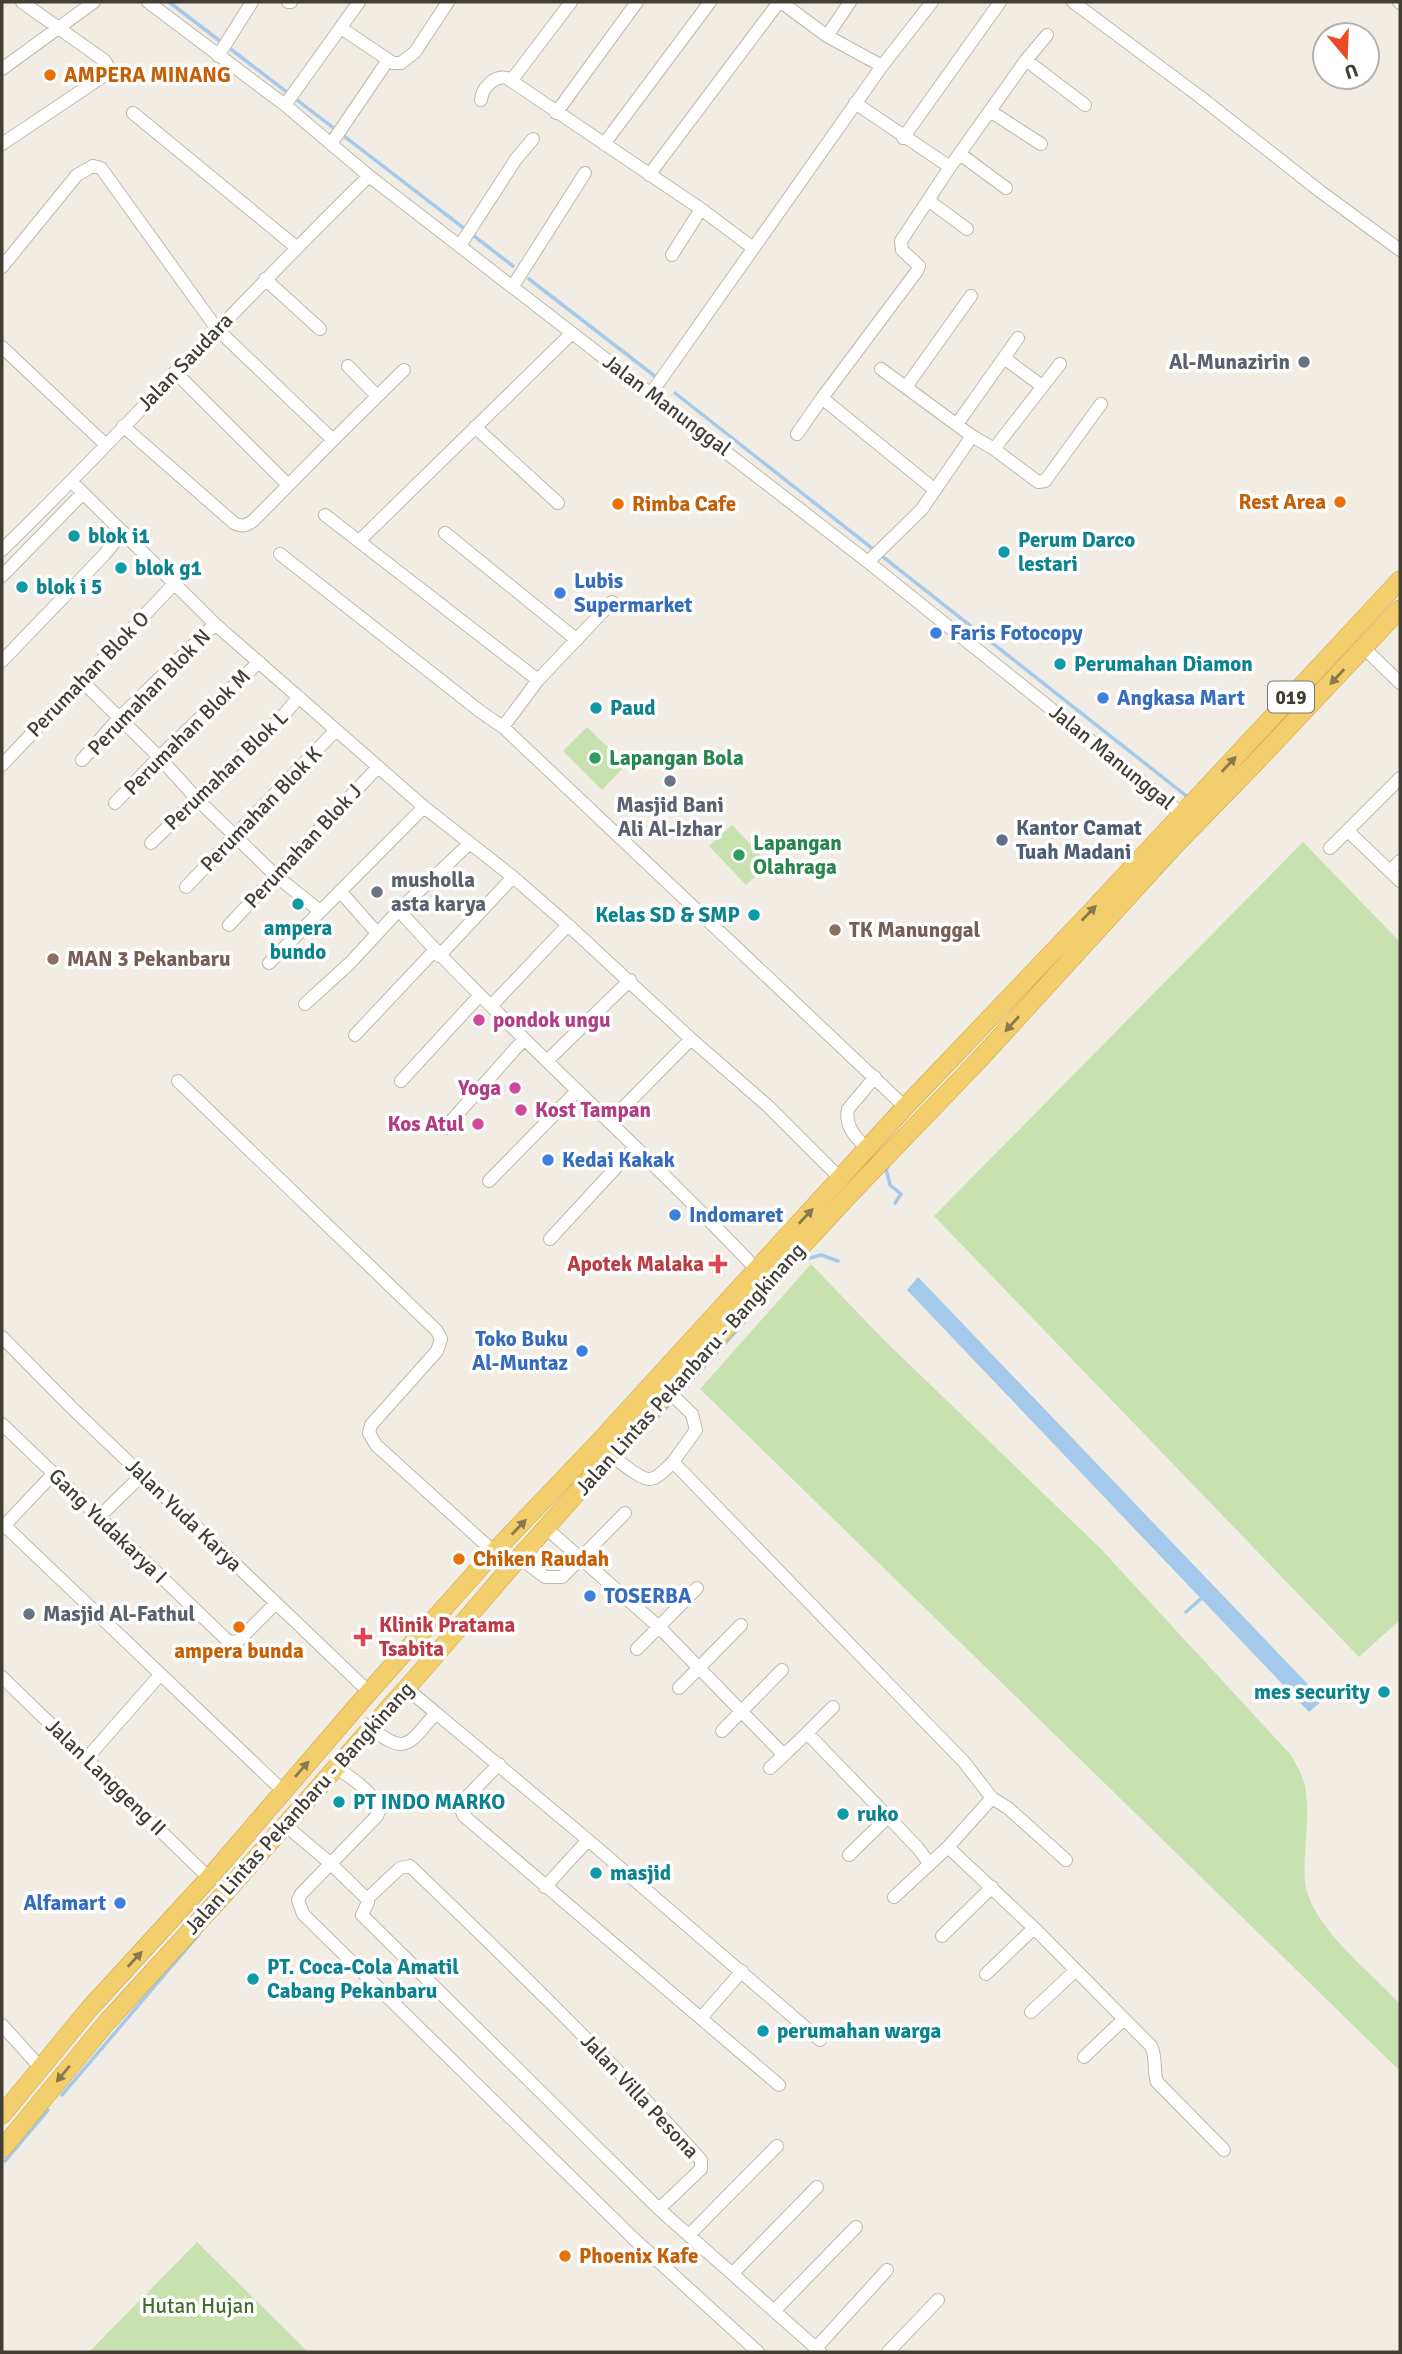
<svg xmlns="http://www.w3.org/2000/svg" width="1402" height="2354" font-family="Signika,sans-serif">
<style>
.green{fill:#c8e2af}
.water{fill:#a4c9ea}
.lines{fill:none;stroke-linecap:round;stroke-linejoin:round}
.stream{stroke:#a4c9ea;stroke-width:3.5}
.minor-casing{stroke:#beb8aa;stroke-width:14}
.highway-casing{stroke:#d1a33e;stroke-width:19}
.minor{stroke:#fff;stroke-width:12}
.highway{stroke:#f3ce6d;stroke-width:18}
.oneway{fill:#89784b}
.food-dot{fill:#e8710a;stroke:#fff;stroke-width:2.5}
.worship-dot{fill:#6b7280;stroke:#fff;stroke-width:2.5}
.culture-dot{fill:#0f9aa8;stroke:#fff;stroke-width:2.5}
.shop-dot{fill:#3f7fe0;stroke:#fff;stroke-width:2.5}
.leisure-dot{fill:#2e9e5b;stroke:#fff;stroke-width:2.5}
.service-dot{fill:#5c6f8a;stroke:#fff;stroke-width:2.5}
.education-dot{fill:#8d6e63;stroke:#fff;stroke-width:2.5}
.hotel-dot{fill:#d1479c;stroke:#fff;stroke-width:2.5}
.health-dot{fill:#e0444e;stroke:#fff;stroke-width:2.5}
.labels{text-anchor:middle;stroke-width:7;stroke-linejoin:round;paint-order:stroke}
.shield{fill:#fff;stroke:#7b7871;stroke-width:2}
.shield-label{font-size:19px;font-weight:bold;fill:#423e34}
.food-label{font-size:21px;font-weight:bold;fill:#c56008;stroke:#fff;text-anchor:start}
.street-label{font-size:21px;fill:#423e34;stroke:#fff}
.worship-label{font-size:21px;font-weight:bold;fill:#5b616d;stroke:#fff;text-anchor:start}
.culture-label{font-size:21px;font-weight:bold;fill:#0d838f;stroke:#fff;text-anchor:start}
.shop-label{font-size:21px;font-weight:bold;fill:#366cbe;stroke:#fff;text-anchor:start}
.leisure-label{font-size:21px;font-weight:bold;fill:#27864d;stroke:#fff;text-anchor:start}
.service-label{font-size:21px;font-weight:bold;fill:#4e5e75;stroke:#fff;text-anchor:start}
.education-label{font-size:21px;font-weight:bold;fill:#785e54;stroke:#fff;text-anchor:start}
.hotel-label{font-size:21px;font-weight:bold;fill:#b23c85;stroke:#fff;text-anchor:start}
.health-label{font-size:21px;font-weight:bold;fill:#be3a42;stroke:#fff;text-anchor:end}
.park-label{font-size:21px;fill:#426f2d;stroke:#fff}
</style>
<rect width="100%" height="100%" fill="#f1ede4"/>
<path class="green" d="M587,727L626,765L602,790L563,751Z
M732,825L769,864L746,885L709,846Z
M1303,842L1400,942V1620L1359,1657L934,1216Z
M811,1264L885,1341L1100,1548L1291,1755C1295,1763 1300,1771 1303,1779C1313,1810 1302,1850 1305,1882C1311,1927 1371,1972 1400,2004V2071L700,1389Z
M197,2242L308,2352H89Z"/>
<path class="water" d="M918,1277L1323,1700L1309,1712L907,1290Z"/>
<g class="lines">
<path class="stream" d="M169,2L220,41
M232,50L513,266
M529,279L656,377
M675,393L1189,798
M888,1167L886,1169L890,1185L901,1194L895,1203
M799,1261L821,1255L838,1261
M683,1390L745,1321
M625,1452L669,1405
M1186,1612L1204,1596
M62,2095L199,1934
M5,2161L48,2110"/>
<g class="minor-casing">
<path id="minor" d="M148,2L285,105L369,176L868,562L1182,814
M288,2H291
M781,2L827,36L882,66
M1073,2L1199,96L1321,192L1400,250
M1399,2L1400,3
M341,28L393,63H401L415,52L448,2
M827,36L850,2
M218,56L252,2
M1026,60L1085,105
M2,69L94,2
M511,81L571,2
M481,100C482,88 494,75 507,78L701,209L753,248
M855,103L950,167
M285,105L359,2
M990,111L1041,144
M133,113L296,247
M556,113L637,2
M903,138L1000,2
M2,144L105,75L108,67L105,61L22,2
M331,144L388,60
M604,144L710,2
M960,154L1006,188
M649,175L779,2
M928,200L967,229
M461,244L516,159L533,139
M672,255L701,209
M2,267L77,175L93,166L101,168L217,329L333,440L253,521C245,526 242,527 234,523L123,426
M265,279L320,329
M513,286L585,173
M2,347L105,444
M1004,358L1042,386
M348,366L377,396
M175,372L288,485
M906,387L971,296
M652,392L882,66L932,2
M822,398L917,271L919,266L902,250L901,241L950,167L1026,60L1047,35
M957,424L1018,338
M475,427L558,503
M797,434L822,398L935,490
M972,436L994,449L1038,482L1045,481L1101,404
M333,440L404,370
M994,449L1060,364
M72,482L215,624L424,807L513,877L568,925L691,1039L769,1107L841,1179
M325,515L538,680
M445,533L577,640
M359,541L572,333
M2,550C127,428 244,298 369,176
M280,554L481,712L503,727L538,680L612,602
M868,562L922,509L972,436L881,369
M2,576L83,493
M1364,648L1400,683
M2,661L104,555L123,532
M82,681L159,757L197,799L275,875L320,911
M503,727L905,1107
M82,760L119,718L215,624
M2,765L175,583
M115,803L159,757L259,662
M1348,831L1400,881
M151,843L281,718L299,697
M1330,848L1400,778
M1390,871L1400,861
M186,887L336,730
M340,891L377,933
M399,910L470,843
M229,925L378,767
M439,956L513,877
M269,963L424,807
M305,1004L350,963L399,910C429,945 462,977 495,1010C582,1097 673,1180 757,1270
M491,1006L568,925
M355,1035L434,951
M547,1061L630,980
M178,1081L437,1331L441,1339L437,1351L371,1425L369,1433L376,1445L494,1552
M401,1081L480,995
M609,1122L691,1039
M445,1128L524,1039
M868,1150C857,1138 844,1127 848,1109L875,1077
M489,1181L576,1092
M550,1239L635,1147
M2,1337L72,1408L369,1692
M668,1391L692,1414L696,1430L673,1462L964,1762L992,1798L1008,1808L1066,1860
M2,1424L229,1642L238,1641L276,1603
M611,1455C619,1461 641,1480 650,1479C659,1478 667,1467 673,1462
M98,1518L142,1475
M4,1525L283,1791
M2,1528L54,1473
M546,1528L659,1627L784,1755L807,1733L917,1847L929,1863
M520,1558L545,1577H562L625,1513
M637,1649L697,1588
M2,1677L209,1878
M406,1688L436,1713
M679,1688L741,1625
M371,1728C407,1757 409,1743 436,1713L588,1840L820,2040
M722,1731L782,1670
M807,1733L833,1707
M87,1758L159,1676
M499,1764L459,1805L464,1816L779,2085
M336,1768C351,1777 375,1793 379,1811L377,1816L301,1894L298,1900L303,1914L634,2239L758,2352
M770,1768L784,1755
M285,1825L330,1863L367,1899
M948,1847L1034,1928L1151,2046C1157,2058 1153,2070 1157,2082L1224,2150
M849,1855L888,1817
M410,1866C510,1962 608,2057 701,2160V2169L659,2209L362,1915L368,1902L367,1899L400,1868Z
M545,1887L588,1840
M894,1897L948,1847L992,1798
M942,1936L992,1887
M986,1974L1034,1928
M1031,2012L1075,1971
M701,2018L742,1971
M2,2025L40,2067
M1084,2057L1124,2019
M659,2209L816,2348
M689,2235L777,2146
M733,2273L817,2187
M775,2310L856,2227
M820,2352L816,2348L887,2270
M888,2352L938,2300"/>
</g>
<g class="highway-casing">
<path id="highway" d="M2,2115L89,2009L209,1878L369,1692L494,1552L597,1444L905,1107L1088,915L1400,580
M2,2149L107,2022L225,1893L427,1665L510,1568L668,1391L851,1193L978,1061L1177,843L1256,762L1400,609"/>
</g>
<use href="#minor" class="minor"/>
<use href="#highway" class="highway"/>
</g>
<defs><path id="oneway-solid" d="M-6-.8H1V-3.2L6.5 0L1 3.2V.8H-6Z" transform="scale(1.75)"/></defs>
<g class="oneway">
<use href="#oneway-solid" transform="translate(1337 677) rotate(133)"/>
<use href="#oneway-solid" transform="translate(1229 764) rotate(-47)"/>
<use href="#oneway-solid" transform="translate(1089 913) rotate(-46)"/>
<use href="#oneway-solid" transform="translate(1012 1024) rotate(132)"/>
<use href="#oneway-solid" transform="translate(806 1216) rotate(-47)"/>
<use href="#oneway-solid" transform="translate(519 1527) rotate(-46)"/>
<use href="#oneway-solid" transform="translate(302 1769) rotate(-49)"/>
<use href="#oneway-solid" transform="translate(135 1959) rotate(-47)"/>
<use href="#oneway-solid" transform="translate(63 2074) rotate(130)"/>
</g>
<g class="food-dot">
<circle cx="50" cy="75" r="7"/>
<circle cx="1340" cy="502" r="7"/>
<circle cx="618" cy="504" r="7"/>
<circle cx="459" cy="1559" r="7"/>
<circle cx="239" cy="1627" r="7"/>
<circle cx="565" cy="2256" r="7"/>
</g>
<g class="worship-dot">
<circle cx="1304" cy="362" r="7"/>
<circle cx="670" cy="781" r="7"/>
<circle cx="377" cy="892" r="7"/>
<circle cx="29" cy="1614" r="7"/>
</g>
<g class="culture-dot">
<circle cx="74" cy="536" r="7"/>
<circle cx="1004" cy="552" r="7"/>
<circle cx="121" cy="568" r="7"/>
<circle cx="22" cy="587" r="7"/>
<circle cx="1060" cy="664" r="7"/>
<circle cx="596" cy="708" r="7"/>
<circle cx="298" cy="904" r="7"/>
<circle cx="754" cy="915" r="7"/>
<circle cx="1384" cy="1692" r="7"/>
<circle cx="339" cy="1802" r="7"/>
<circle cx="843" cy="1814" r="7"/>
<circle cx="596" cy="1873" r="7"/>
<circle cx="253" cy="1979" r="7"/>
<circle cx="763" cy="2031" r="7"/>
</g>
<g class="shop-dot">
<circle cx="560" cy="593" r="7"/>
<circle cx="936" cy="633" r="7"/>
<circle cx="1103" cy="698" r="7"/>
<circle cx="548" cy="1160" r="7"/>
<circle cx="675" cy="1215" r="7"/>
<circle cx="582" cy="1351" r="7"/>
<circle cx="590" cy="1596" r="7"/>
<circle cx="120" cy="1903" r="7"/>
</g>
<g class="leisure-dot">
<circle cx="595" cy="758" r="7"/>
<circle cx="739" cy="855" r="7"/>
</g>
<circle class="service-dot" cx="1002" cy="840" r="7"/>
<g class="education-dot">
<circle cx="835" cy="930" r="7"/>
<circle cx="53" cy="959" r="7"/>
</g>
<g class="hotel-dot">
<circle cx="479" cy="1020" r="7"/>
<circle cx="515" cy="1088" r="7"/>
<circle cx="521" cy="1110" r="7"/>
<circle cx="478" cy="1124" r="7"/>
</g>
<g class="health-dot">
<path d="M714.5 1253.5h7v7h7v7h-7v7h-7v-7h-7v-7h7z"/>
<path d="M359.5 1626.5h7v7h7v7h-7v7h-7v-7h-7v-7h7z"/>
</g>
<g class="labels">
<rect class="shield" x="1268" y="681.5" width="46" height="31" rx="5"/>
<g class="shield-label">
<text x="1291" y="704">019</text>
</g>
<g class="food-label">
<text x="64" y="82">AMPERA MINANG</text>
<text x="1326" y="509" text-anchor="end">Rest Area</text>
<text x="632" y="511">Rimba Cafe</text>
<text x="473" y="1566">Chiken Raudah</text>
<text x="239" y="1658" text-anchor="middle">ampera bunda</text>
<text x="579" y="2263">Phoenix Kafe</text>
</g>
<g class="street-label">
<text transform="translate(185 362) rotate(-46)" y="7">Jalan Saudara</text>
<text transform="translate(667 405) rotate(37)" y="7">Jalan Manunggal</text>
<text transform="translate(88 674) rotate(-46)" y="7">Perumahan Blok O</text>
<text transform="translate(149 692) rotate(-46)" y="7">Perumahan Blok N</text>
<text transform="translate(187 732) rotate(-45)" y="7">Perumahan Blok M</text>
<text transform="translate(1112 757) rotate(39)" y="7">Jalan Manunggal</text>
<text transform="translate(226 770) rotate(-44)" y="7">Perumahan Blok L</text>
<text transform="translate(261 809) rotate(-46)" y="7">Perumahan Blok K</text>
<text transform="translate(303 846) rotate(-47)" y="7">Perumahan Blok J</text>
<text transform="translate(690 1369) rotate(-48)" y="7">Jalan Lintas Pekanbaru - Bangkinang</text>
<text transform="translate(184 1515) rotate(44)" y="7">Jalan Yuda Karya</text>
<text transform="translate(108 1526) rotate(44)" y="7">Gang Yudakarya I</text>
<text transform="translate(106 1777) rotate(44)" y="7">Jalan Langgeng II</text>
<text transform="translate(299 1808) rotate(-48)" y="7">Jalan Lintas Pekanbaru - Bangkinang</text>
<text transform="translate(640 2096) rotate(47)" y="7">Jalan Villa Pesona</text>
</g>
<g class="worship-label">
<text x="1290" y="369" text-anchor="end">Al-Munazirin</text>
<text x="670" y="812" text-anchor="middle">Masjid Bani<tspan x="670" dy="24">Ali Al-Izhar</tspan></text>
<text x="391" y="887">musholla<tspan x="391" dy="24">asta karya</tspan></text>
<text x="43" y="1621">Masjid Al-Fathul</text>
</g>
<g class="culture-label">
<text x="88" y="543">blok i1</text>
<text x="1018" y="547">Perum Darco<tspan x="1018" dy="24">lestari</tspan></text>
<text x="135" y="575">blok g1</text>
<text x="36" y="594">blok i 5</text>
<text x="1074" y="671">Perumahan Diamon</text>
<text x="610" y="715">Paud</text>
<text x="740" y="922" text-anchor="end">Kelas SD &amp; SMP</text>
<text x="298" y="935" text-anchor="middle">ampera<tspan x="298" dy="24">bundo</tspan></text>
<text x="1370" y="1699" text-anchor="end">mes security</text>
<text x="353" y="1809">PT INDO MARKO</text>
<text x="857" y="1821">ruko</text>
<text x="610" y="1880">masjid</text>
<text x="267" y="1974">PT. Coca-Cola Amatil<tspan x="267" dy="24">Cabang Pekanbaru</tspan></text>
<text x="777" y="2038">perumahan warga</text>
</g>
<g class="shop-label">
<text x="574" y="588">Lubis<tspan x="574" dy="24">Supermarket</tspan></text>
<text x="950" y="640">Faris Fotocopy</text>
<text x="1117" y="705">Angkasa Mart</text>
<text x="562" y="1167">Kedai Kakak</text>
<text x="689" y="1222">Indomaret</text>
<text x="568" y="1346" text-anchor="end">Toko Buku<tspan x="568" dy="24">Al-Muntaz</tspan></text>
<text x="604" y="1603">TOSERBA</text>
<text x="106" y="1910" text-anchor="end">Alfamart</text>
</g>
<g class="leisure-label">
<text x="609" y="765">Lapangan Bola</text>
<text x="753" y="850">Lapangan<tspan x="753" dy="24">Olahraga</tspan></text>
</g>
<g class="service-label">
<text x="1016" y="835">Kantor Camat<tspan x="1016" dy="24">Tuah Madani</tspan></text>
</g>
<g class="education-label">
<text x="849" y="937">TK Manunggal</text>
<text x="67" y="966">MAN 3 Pekanbaru</text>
</g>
<g class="hotel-label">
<text x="493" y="1027">pondok ungu</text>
<text x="501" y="1095" text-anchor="end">Yoga</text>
<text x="535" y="1117">Kost Tampan</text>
<text x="464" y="1131" text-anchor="end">Kos Atul</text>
</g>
<g class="health-label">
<text x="704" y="1271">Apotek Malaka</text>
<text x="379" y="1632" text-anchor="start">Klinik Pratama<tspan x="379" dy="24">Tsabita</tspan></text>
</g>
<g class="park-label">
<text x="198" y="2313">Hutan Hujan</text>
</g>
</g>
<rect width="1402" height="2354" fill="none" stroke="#423e34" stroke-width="7"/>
<g transform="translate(1346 56) rotate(161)"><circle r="33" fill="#ffffff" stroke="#b3b2ae" stroke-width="2"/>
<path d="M0-5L12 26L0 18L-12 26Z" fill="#e94b22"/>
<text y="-10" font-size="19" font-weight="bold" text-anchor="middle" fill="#423e34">U</text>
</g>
</svg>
